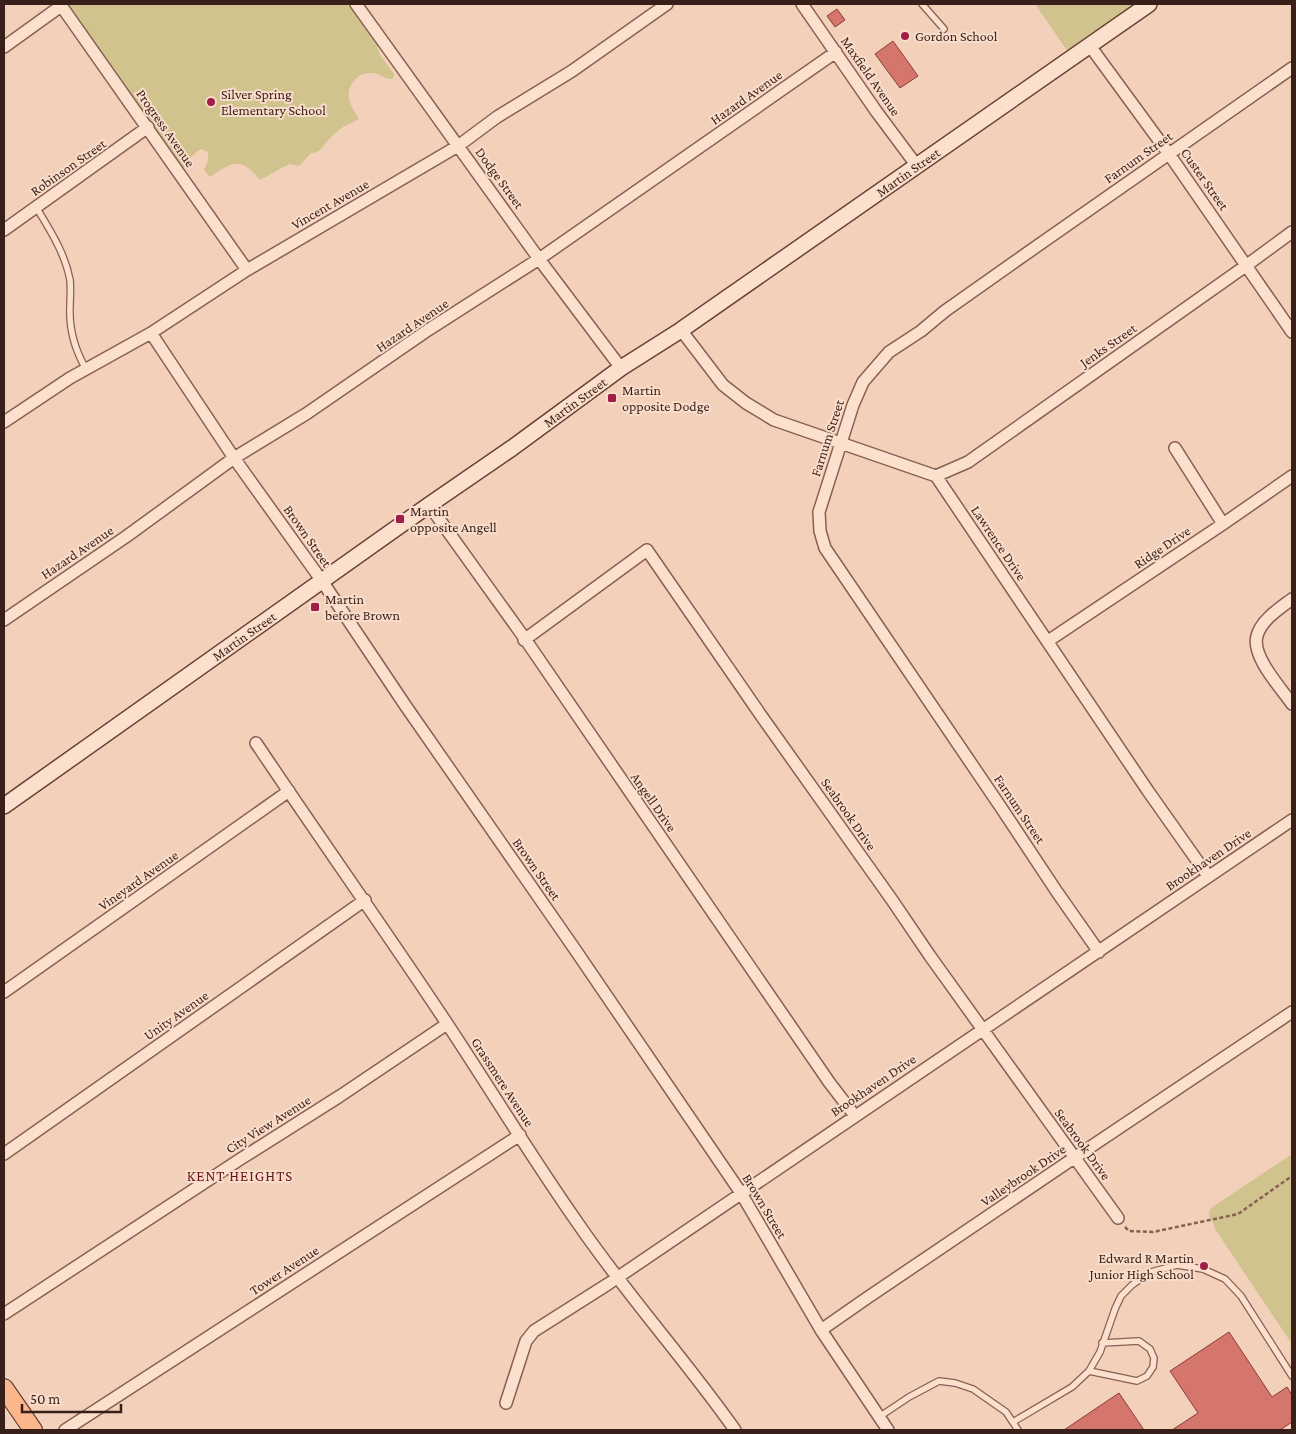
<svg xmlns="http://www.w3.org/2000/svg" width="1296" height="1434" font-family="'Crimson Pro',serif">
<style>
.green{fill:#d1c38d}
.building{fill:#d4766c;stroke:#8c3d36}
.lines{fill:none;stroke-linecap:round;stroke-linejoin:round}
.lane-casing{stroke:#8a5f53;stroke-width:8}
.street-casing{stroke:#8a5f53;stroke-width:14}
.secondary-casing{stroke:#6c4036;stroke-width:18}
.primary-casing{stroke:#572f28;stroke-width:20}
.path{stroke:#8a5f53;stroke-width:2.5;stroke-dasharray:4 2.5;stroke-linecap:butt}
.lane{stroke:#fce0ce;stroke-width:5.5}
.street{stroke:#fce0ce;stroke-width:11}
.secondary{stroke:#fce0ce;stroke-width:15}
.primary{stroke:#fbb68c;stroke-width:18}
.poi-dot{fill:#9f1d47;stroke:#f9ddca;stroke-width:2}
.labels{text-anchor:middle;stroke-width:4;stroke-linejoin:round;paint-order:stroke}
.poi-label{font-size:14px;fill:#381f19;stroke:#f9ddca;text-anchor:start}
.street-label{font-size:14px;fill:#381f19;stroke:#f9ddca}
.neighbourhood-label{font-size:15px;letter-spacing:1px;fill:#69151d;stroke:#f9ddca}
</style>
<rect width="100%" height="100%" fill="#f2d0ba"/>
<path class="green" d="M61,4H357L384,43L377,47L380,55L394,74L393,79C385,80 379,72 371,73C363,73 359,75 354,81C343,93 351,107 359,119L343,127L333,135L319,151L310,154L299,166L289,164L260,180C241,156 232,162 210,177L204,170L208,160V152L201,149C191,155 187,162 182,173Z
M1035,4H1147L1073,59Z
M1292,1154V1344L1215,1229C1214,1220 1205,1217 1211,1208Z"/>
<path class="building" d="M837,9L845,20L835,27L827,16Z
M893,41L918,76L900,88L875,54Z
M1229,1332L1272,1397L1287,1387L1292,1395V1422L1280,1430H1172L1198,1413L1170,1371Z
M1119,1393L1144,1430H1064Z"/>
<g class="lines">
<g class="lane-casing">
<path id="lane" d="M922,4L944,29
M36,207C50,230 65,253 70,280C71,289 70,298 70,307C69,329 75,350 86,369
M1089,1371L1137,1381L1147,1376L1153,1367L1154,1358L1150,1349L1139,1341L1102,1343
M879,1417L909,1397L939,1381L955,1383L973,1389L1006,1412L1018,1430
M1013,1422L1072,1387L1089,1371L1100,1352L1115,1309L1121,1296L1132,1285L1151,1272L1177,1265L1203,1269L1225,1279L1241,1296L1292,1376"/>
</g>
<g class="street-casing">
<path id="street" d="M60,4L247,270
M356,4L539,259L621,368
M802,4L876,111L917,166
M1090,46L1169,154L1292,332
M4,47L61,6
M4,230L148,127
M681,330L723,385L746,403L774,420L936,476L1148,791L1208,876
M151,333L234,458L322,581L405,705L574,948L741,1193L821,1330L888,1430
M4,422L70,378L151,333L247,270L458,146L497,117L572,71L667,4
M1175,448L1223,524
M936,476L968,462L1247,265L1292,232
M429,505L523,636L829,1082L855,1116
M1292,599C1280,608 1261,620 1257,636C1251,656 1281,688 1292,704
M4,620L127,536L234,458L306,414L428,330L539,259L836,52
M524,640L647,550L760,714L892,900L930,956L1118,1218
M1048,641L1223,524L1292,476
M256,743C319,837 385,930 448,1025C491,1090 532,1158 577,1222C626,1294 685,1359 735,1430
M1099,952L1057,892L1002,809L825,548L820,531L819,512L853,405L863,382L889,352L921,331L945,311L1030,251L1292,68
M4,992L289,791
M4,1154L365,900
M4,1314L242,1158L340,1096L447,1024
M821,1330L867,1298L1074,1158L1292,1012
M506,1403L526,1341L534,1331L608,1284L1292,820
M65,1430L520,1135"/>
</g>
<g class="secondary-casing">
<path id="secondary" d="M4,806L429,505L512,448L621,368L681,330L1149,4"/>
</g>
<g class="primary-casing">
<path id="primary" d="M4,1388L33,1430"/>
</g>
<path class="path" d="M1125,1227L1129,1231L1153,1232L1238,1214L1292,1176"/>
<use href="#lane" class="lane"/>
<use href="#street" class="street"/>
<use href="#secondary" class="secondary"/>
<use href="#primary" class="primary"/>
</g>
<g class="poi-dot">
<circle cx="905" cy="36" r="5"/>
<circle cx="211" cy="102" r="5"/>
<rect x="607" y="393" width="10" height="10" rx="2.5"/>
<rect x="395" y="514" width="10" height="10" rx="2.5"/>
<rect x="310" y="602" width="10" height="10" rx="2.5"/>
<circle cx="1204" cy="1266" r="5"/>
</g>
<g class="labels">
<g class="poi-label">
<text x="915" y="41">Gordon School</text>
<text x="221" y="99">Silver Spring<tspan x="221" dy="16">Elementary School</tspan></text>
<text x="622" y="395">Martin<tspan x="622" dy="16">opposite Dodge</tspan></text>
<text x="410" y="516">Martin<tspan x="410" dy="16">opposite Angell</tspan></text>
<text x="325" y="604">Martin<tspan x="325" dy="16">before Brown</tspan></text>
<text x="1194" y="1263" text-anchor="end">Edward R Martin<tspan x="1194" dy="16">Junior High School</tspan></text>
</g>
<g class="street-label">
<text transform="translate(871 76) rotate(55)" y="5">Maxfield Avenue</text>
<text transform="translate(746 97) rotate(-35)" y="5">Hazard Avenue</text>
<text transform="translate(166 128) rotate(55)" y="5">Progress Avenue</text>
<text transform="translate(1138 157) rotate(-35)" y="5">Farnum Street</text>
<text transform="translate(68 167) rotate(-35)" y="5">Robinson Street</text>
<text transform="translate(908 172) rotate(-35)" y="5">Martin Street</text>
<text transform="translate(500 178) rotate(54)" y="5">Dodge Street</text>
<text transform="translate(1205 179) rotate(55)" y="5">Custer Street</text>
<text transform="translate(330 204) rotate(-30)" y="5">Vincent Avenue</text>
<text transform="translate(412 325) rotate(-34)" y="5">Hazard Avenue</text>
<text transform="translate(1108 345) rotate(-35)" y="5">Jenks Street</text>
<text transform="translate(575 402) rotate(-36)" y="5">Martin Street</text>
<text transform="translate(827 438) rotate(-72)" y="5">Farnum Street</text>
<text transform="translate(308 536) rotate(55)" y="5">Brown Street</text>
<text transform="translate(999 543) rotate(56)" y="5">Lawrence Drive</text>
<text transform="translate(1162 547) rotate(-34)" y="5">Ridge Drive</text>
<text transform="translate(77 552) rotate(-34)" y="5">Hazard Avenue</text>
<text transform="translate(244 636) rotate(-35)" y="5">Martin Street</text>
<text transform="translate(654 802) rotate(55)" y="5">Angell Drive</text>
<text transform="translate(1020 809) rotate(56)" y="5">Farnum Street</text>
<text transform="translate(849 814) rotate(55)" y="5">Seabrook Drive</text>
<text transform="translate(1208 859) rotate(-34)" y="5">Brookhaven Drive</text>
<text transform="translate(537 869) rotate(55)" y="5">Brown Street</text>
<text transform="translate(138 880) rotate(-35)" y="5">Vineyard Avenue</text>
<text transform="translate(176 1015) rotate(-35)" y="5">Unity Avenue</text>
<text transform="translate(503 1082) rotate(57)" y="5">Grassmere Avenue</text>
<text transform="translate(873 1085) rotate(-34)" y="5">Brookhaven Drive</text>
<text transform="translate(268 1124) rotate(-32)" y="5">City View Avenue</text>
<text transform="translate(1083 1144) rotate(54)" y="5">Seabrook Drive</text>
<text transform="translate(1023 1175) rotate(-34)" y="5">Valleybrook Drive</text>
<text transform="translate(765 1206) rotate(59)" y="5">Brown Street</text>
<text transform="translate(284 1270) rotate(-33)" y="5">Tower Avenue</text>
</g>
<g class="neighbourhood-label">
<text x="240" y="1181">KENT HEIGHTS</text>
</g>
</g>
<rect width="1296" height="1434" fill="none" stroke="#381f19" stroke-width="10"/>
<path d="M22 1404v8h99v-8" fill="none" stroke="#381f19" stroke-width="2.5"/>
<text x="30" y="1404" font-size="15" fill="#381f19" stroke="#f9ddca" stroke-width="4" paint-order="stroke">50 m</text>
</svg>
